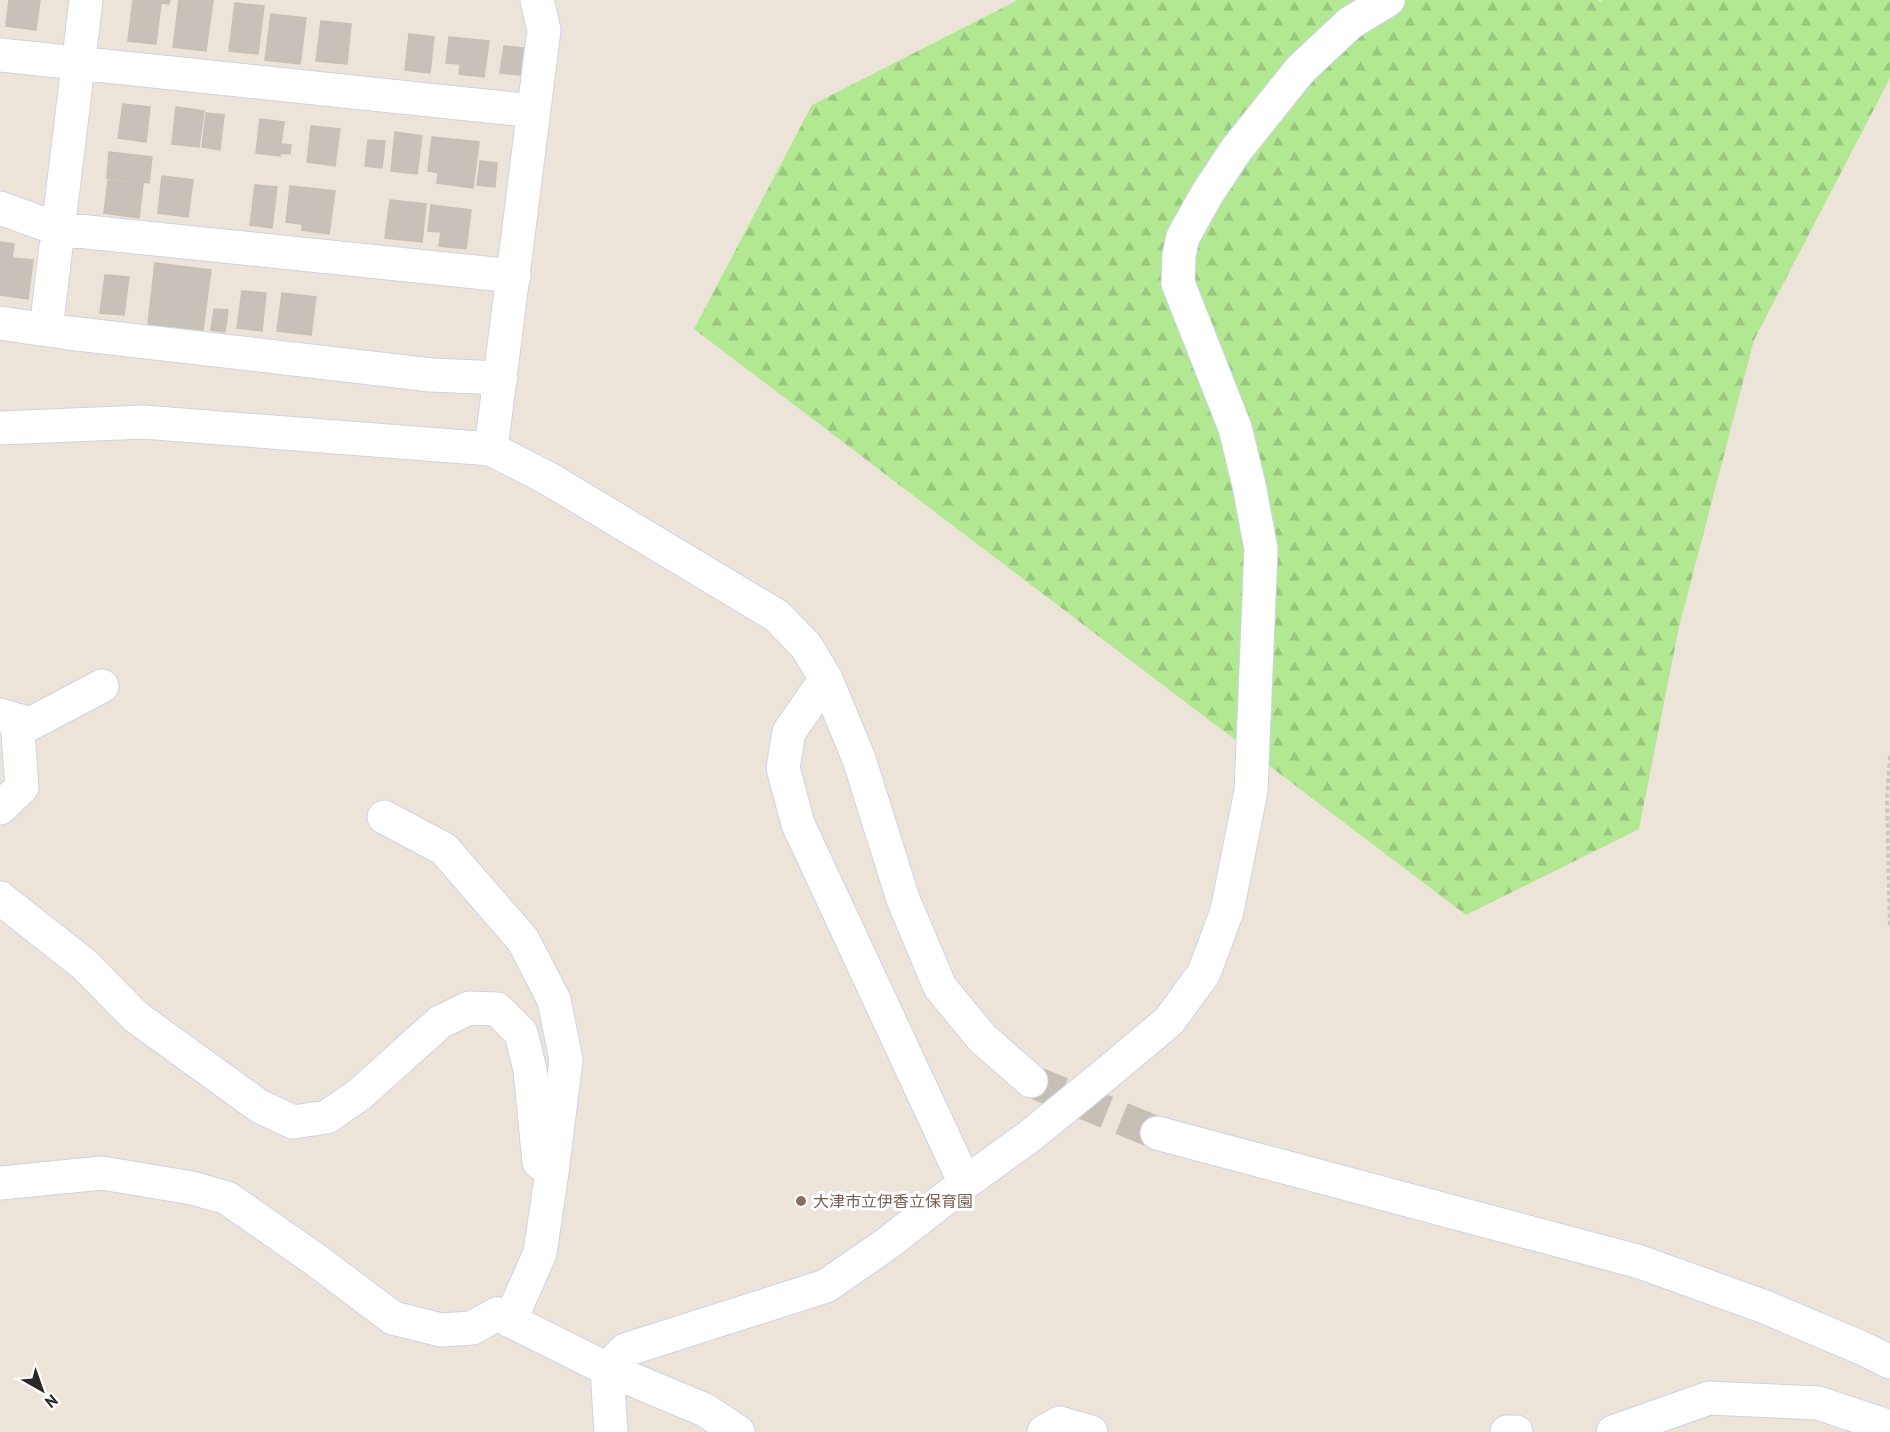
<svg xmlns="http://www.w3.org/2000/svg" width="1890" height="1432" font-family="'PT Sans','Noto Sans JP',sans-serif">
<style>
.forest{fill:url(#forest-firs)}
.building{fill:#c8c1b9;stroke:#c8c0b3;stroke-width:1.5}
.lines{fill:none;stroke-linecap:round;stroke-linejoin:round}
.tertiary-tunnel{stroke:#c6bfb6;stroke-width:33;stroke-dasharray:33 16;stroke-linecap:butt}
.minor-casing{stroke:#ced3e3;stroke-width:35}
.tertiary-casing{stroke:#ced3e3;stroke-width:35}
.path{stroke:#c7c7c7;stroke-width:4;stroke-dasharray:4.5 3;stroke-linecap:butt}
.minor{stroke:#fff;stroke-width:33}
.tertiary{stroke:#fff;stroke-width:33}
.education-dot{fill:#8d6e63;stroke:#fff;stroke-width:2}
.labels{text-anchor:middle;stroke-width:6;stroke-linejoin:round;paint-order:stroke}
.education-label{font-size:16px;fill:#785e54;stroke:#fff;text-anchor:start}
</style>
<defs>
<pattern id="forest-firs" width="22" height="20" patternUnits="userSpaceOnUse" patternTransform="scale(1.5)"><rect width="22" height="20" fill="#b1e891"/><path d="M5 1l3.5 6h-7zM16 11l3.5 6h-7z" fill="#98c77d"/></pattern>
</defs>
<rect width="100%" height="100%" fill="#ede4d9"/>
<path class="forest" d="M1018,0H1598L1600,2L1602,0H1890V78L1754,340L1679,627L1639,829L1466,915L694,329L812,105Z"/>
<path class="building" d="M9,0H40L36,30L6,26Z
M133,0H170L169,4L161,3L156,44L128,41Z
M179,0H213L206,51L173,47Z
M235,3L264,6L258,54L229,51Z
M271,14L306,18L300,64L265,60Z
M321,21L351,24L347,64L316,61Z
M409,34L434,37L430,73L405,70Z
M449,37L489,41L484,77L459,74L460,64L446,63Z
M504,46L523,48L520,75L500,73Z
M123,104L150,107L146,142L118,138Z
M176,107L204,111L199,147L172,144Z
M206,113L224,115L220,150L202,147Z
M260,119L284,122L281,144L291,145L290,154L280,153V156L256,153Z
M311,126L340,129L335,166L307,162Z
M395,132L422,136L417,174L391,171Z
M432,137L479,142L473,188L437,183L438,173L428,171Z
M368,140L385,141L382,168L365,166Z
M109,152L152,157L149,183L107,178Z
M480,161L497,163L495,187L477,185Z
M162,176L193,180L188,217L158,213Z
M108,180L143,184L139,218L104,213Z
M255,185L277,187L272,228L250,225Z
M290,186L335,191L329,234L302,230V224L286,222Z
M390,200L426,204L422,242L385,238Z
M431,205L471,210L466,249L439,246L441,232L428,231Z
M0,242L14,244L12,258L33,260L28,299L0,295Z
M155,263L211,270L203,330L148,324Z
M105,275L129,277L124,315L100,313Z
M242,291L266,293L262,331L237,328Z
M282,293L316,297L311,335L277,331Z
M214,309L228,310L225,332L211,330Z"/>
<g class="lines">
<path class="tertiary-tunnel" d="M1031,1081L1157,1133"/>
<g class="minor-casing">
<path id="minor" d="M0,55L534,111
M0,208L58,229L514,276
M0,323L69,333L431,375L501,378
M46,329L86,0
M491,449L544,30L537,0
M826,679L789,732L783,768L798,824L965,1183
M0,715L30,724L102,686
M0,808L22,787L17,720
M384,817L444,849L523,940L554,1000L566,1060L552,1172L540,1253L510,1321
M0,898L85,965L136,1017L259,1106L293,1122L327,1117L360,1094L440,1022L469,1008L497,1009L521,1033L530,1070L539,1162L552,1172
M0,1183L102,1173L192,1188L227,1198L316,1260L393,1318L441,1330L472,1328L497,1314L607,1369L705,1410L738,1432
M611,1432L607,1369L625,1350L826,1286L888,1243L965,1183L1030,1136L1113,1068L1169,1021L1204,973L1227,911L1251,791L1261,549L1249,485L1235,428L1178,283L1179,255L1183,237L1207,194L1236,150L1300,70L1350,23L1388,0
M1044,1432L1060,1423L1091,1432
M1507,1432H1516
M1613,1432L1709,1398L1818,1403L1890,1427"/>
</g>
<g class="tertiary-casing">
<path id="tertiary" d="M0,428L143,422L491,449L549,479L777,616L806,646L826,679L859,759L903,899L940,987L982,1038L1031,1081
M1157,1133L1640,1262L1765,1307L1864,1349L1890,1362"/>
</g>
<path class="path" d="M1890,756L1887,800L1890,927"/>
<use href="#minor" class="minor"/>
<use href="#tertiary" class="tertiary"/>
</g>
<circle class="education-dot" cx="801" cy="1201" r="6"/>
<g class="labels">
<g class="education-label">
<text x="813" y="1207">大津市立伊香立保育園</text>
</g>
</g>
<g transform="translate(42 1390) rotate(140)" stroke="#ffffff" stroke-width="4.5" paint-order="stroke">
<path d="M0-4.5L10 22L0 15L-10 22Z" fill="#292929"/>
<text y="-9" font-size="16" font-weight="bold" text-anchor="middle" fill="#292929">N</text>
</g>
</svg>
